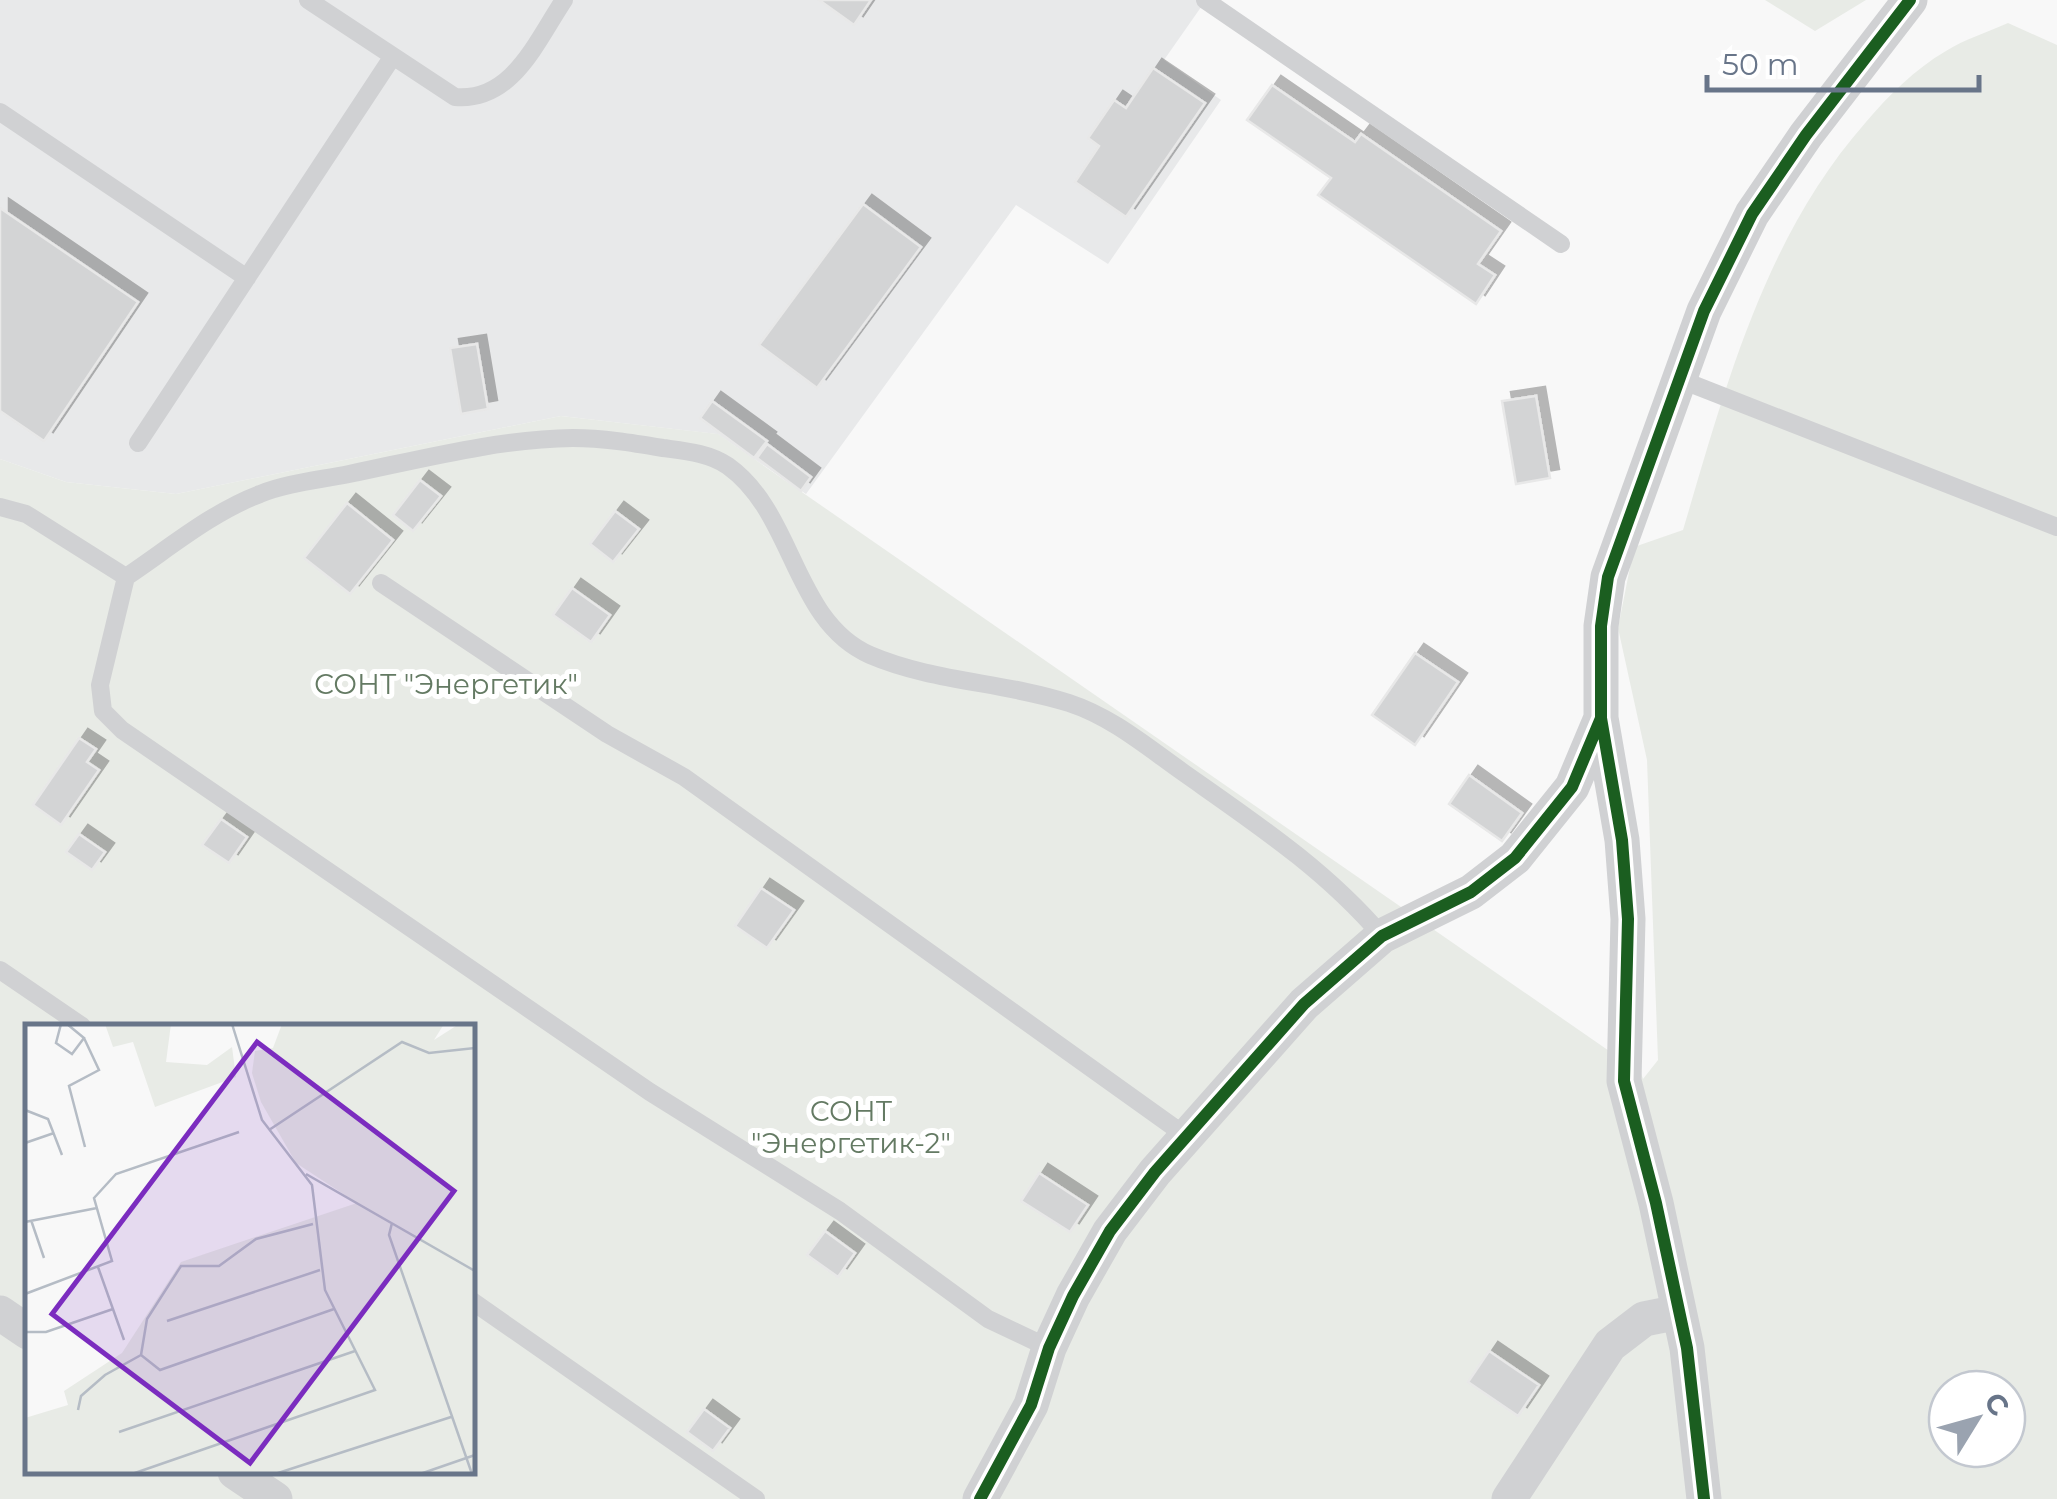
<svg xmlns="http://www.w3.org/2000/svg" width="2057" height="1499" font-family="Montserrat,sans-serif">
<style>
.built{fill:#e8e9ea}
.green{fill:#e8ebe6;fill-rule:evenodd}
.building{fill:#d3d4d5;stroke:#e8e8e8;stroke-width:2.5;filter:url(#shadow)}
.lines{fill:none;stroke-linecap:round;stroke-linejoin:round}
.lane{stroke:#d0d1d3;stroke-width:18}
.street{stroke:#d0d1d3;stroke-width:35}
.cycleway-casing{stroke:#fff;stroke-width:19}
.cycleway{stroke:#1b5e20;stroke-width:12}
.labels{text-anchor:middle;stroke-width:10;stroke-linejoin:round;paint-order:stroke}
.park-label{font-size:28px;fill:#647a63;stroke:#fff}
.inset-road{fill:none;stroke:#b5bcc5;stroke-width:2.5}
.view{fill:#7b2cbf;fill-opacity:0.15;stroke:#7b2cbf;stroke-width:5}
.inset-edge{fill:none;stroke:#687589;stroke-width:5}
</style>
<defs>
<filter id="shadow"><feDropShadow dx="9" dy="-9" stdDeviation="0" flood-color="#0004"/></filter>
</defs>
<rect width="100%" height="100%" fill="#f8f8f8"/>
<path class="built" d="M0,0H1206L1164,60L1221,100L1108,264L1016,205L806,494L717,434L561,416L176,494L66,482L0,459Z"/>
<path class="green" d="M1765,0H1866L1815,31Z
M2008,23L2057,45V1499H0V459L66,482L176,494L561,416L718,434L1641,1073L1643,1079L1658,1060L1647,760L1618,628L1634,547L1683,530C1726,386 1764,238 1866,122C1889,95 1915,69 1946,51C1965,39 1988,32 2008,23ZM28,1026H472V1472H28ZM1947,1389H2007V1449H1947Z"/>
<path class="building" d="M819,0H871L854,25Z
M1153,68L1205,103L1126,217L1075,182L1099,146L1088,138L1114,100L1126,108Z
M1272,85L1355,142L1361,134L1501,231L1478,264L1495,275L1476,304L1318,195L1331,178L1247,120Z
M863,204L921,247L817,388L759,345Z
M0,208L138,302L44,441L0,411Z
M477,344L488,409L461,414L450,348Z
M1536,396L1550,478L1516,484L1502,401Z
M712,401L767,441L754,458L700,418Z
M767,444L811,477L801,491L757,458Z
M420,480L441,496L413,531L393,515Z
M347,503L393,540L350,594L304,558Z
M615,511L639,529L613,562L590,544Z
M572,588L610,615L591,642L553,615Z
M1415,653L1458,682L1415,745L1372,715Z
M79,738L96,749L87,762L99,770L61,825L33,805Z
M1469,775L1522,813L1502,841L1449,804Z
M221,819L247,837L229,863L202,845Z
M79,834L105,852L92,870L66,852Z
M761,888L794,910L767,948L735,926Z
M1039,1173L1088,1205L1070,1232L1021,1201Z
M825,1231L855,1253L838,1277L807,1255Z
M1489,1351L1539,1385L1518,1416L1468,1382Z
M704,1409L730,1428L713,1451L687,1432Z"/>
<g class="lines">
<path class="lane" d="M308,0L455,97C512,102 536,42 564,0
M1205,0L1561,244
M0,112L247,278
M1679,379L2057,527
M138,443L393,56
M0,507L26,514L126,577
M381,583L607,734L684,777L1186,1136
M0,970L82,1026
M472,1301L756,1499
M1049,1348L988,1319L840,1211L650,1092L122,730L103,711L100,685L126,577C168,549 212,512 260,494C287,483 320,480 349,474C422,459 498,439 573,438C603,438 633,443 663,448C685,451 709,453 728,466C795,514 793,621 870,655C933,682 1004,682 1069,703C1112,717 1147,747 1184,773C1255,823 1326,870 1382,936"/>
<path class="street" d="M1601,718L1622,840L1628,919L1624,1081L1656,1203L1687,1348L1704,1499
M0,1313L28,1332
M235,1472L275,1499
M980,1499L1031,1405L1049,1348L1073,1296L1110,1231L1155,1172L1304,1004L1382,936L1471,892L1515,858L1572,787L1601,718V626L1608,577L1704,311L1752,214L1806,135L1910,0
M1509,1499L1610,1345L1644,1319L1679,1312"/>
<g class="cycleway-casing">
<path id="cycleway" d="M1601,718L1622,840L1628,919L1624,1081L1656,1203L1687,1348L1704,1499
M980,1499L1031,1405L1049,1348L1073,1296L1110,1231L1155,1172L1304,1004L1382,936L1471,892L1515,858L1572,787L1601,718V626L1608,577L1704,311L1752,214L1806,135L1910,0"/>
</g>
<use href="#cycleway" class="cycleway"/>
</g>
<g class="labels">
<g class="park-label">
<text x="446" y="694">СОНТ "Энергетик"</text>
<text x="851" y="1121">СОНТ<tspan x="851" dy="32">"Энергетик-2"</tspan></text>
</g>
</g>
<g transform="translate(25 1024)">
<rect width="450" height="450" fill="#f8f8f8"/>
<path d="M80,0H146L141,38L182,41L207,23L211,53L130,83L108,18L88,23ZM257,0H419L409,16L434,0H450V450H0V394L43,381L39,367L97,329L156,238L332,179L271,139L236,78L227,49L230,27L248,24Z" fill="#e8ebe6"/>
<path class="inset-road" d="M36,0L31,19L47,30L59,14L42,0M59,14L74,46L44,62L60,123M0,86L23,95L37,131M244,106L377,18L404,29L450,24M0,119L29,109M281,150L450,247M6,196L19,234M0,198L72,184M367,199L364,211L447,450M288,200L231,215L194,242H156L122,295L116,331L135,346L309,285M73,243L99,316M0,270L87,237L69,174L91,150L214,108M142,297L295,246M0,308H21L88,285M53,386L56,372L80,351L116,331M94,408L330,327M107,450L350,366L300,266L287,161L237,96L207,0M250,450L426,393M395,450L450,431"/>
<path class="view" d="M232,18L429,167L225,439L27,290Z"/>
<rect width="450" height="450" class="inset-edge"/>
</g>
<g transform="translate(1977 1419) rotate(53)"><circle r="48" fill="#ffffff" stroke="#c3c8d0" stroke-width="2.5"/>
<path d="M0-8L18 38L0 25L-18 38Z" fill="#9aa3b0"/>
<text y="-15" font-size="28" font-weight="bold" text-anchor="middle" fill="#687589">С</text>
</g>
<path d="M1707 75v15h272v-15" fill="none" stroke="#687589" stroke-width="5"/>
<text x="1722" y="75" font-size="30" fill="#687589" stroke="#ffffff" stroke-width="8" paint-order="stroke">50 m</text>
</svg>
